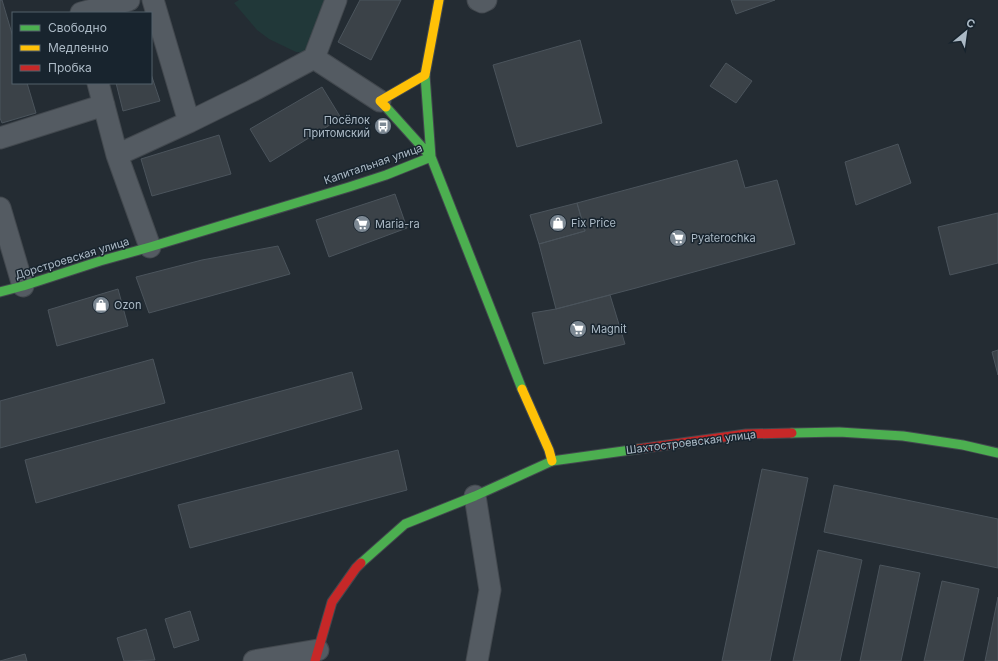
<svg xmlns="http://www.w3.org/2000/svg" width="998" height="661" font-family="Inter,sans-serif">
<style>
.green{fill:#213839}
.building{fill:#3b4248;stroke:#4b545c}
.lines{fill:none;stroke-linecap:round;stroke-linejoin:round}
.street-casing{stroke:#42484e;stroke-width:23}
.fast-casing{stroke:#42484e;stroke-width:11}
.slow-casing{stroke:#42484e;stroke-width:11}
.jam-casing{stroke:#42484e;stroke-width:11}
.street{stroke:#545b62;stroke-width:21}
.fast{stroke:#4caf50;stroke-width:9}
.slow{stroke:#ffc107;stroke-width:9}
.jam{stroke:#c62828;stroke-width:9}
.labels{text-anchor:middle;stroke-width:3;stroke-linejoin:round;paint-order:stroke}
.poi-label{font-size:11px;fill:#acbac6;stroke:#18242e;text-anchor:start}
.street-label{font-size:11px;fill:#acbac6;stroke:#18242e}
</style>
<rect width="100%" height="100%" fill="#242c33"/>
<path class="green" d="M239,0H326L308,53L296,52L269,39L257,30L234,3Z"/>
<path class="building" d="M0,0H2L13,37V83H27L36,113L2,123L0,118Z
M360,0H401L371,60L338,42Z
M731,0H775L736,14Z
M580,40L602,123L517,147L493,65Z
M726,63L752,81L736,103L710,86Z
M151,74L160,101L123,111L116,83H151Z
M322,87L341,118L270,162L250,129Z
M219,135L231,174L152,196L141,159Z
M898,144L911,183L856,205L845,162Z
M737,160L745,188L777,180L795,244L636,288L556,309L539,244L585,231L577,203Z
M395,194L407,228L329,257L316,220Z
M577,203L585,231L539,244L530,215Z
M998,213V263L950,275L938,227Z
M278,246L290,274L149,313L136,277L202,260Z
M118,289L128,326L57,346L48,310Z
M610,295L625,344L544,364L532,313L556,309Z
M998,350V375L992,352Z
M153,359L165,403L0,448V401Z
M352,372L362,409L36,503L25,460Z
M398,450L407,490L190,548L178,505Z
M762,469L808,478L770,661H722Z
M834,485L998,519V568L824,532Z
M818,550L862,560L840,661H793Z
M880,565L920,573L901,661H860Z
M942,581L979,589L963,661H924Z
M998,597V661H985Z
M190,611L199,640L174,648L165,619Z
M146,629L155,660L124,661L117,638Z
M25,654L27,661H0Z"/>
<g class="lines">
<g class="street-casing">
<path id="street" d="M153,0L189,122
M478,0L482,2L486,0
M81,13L129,0
M314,58L380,101
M98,83L117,155L150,247
M0,138L104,105
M117,155L189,122L252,91L314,58L336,0
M0,208L23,286
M475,496L490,590L477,661
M254,661L318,650"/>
</g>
<g class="fast-casing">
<path id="fast" d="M425,75L431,157L522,389
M0,292L23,286L100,261L150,247L349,187L386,175L431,157L386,107
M792,433L839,432L903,436L963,445L998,453
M361,563L405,524L475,496L552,461L638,449"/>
</g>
<g class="slow-casing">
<path id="slow" d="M386,107L380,101L425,75L439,0
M522,389L549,450L552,461"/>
</g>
<g class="jam-casing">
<path id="jam" d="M638,449L746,434L792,433
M315,661L332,602L356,568L361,563"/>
</g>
<use href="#street" class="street"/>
<use href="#fast" class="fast"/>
<use href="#slow" class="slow"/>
<use href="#jam" class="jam"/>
</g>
<defs>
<g id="bus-disc" transform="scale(0.9)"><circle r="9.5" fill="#7c8893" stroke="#18242e"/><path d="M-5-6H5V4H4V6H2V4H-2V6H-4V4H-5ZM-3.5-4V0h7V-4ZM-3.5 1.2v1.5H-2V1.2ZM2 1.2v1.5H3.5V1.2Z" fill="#fff"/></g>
<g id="shop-disc" transform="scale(0.9)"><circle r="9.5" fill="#7c8893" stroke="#18242e"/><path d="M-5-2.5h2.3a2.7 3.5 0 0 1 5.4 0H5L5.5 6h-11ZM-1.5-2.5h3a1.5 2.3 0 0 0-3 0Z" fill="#fff"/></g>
<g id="supermarket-disc" transform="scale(0.9)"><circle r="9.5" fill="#7c8893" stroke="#18242e"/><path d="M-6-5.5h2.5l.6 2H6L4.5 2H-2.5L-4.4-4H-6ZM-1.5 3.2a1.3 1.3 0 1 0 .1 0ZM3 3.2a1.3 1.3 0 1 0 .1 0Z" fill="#fff"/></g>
</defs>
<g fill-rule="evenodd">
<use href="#bus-disc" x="383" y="126"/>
<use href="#shop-disc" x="558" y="223"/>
<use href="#supermarket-disc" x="362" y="224"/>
<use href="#supermarket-disc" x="678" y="238"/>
<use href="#shop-disc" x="101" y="305"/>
<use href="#supermarket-disc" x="578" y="329"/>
</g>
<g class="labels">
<g class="poi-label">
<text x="370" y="124" text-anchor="end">Посёлок<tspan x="370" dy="13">Притомский</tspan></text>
<text x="571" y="227">Fix Price</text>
<text x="375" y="228">Maria-ra</text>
<text x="691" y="242">Pyaterochka</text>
<text x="114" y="309">Ozon</text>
<text x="591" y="333">Magnit</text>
</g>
<g class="street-label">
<text transform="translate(373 164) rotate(-19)" y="4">Капитальная улица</text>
<text transform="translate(72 258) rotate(-17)" y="4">Дорстроевская улица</text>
<text transform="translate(691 442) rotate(-7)" y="4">Шахтостроевская улица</text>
</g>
</g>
<rect x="12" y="12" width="140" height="72" fill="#18242e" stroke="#53606b"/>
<rect x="20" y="25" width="20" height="6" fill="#4caf50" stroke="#53606b"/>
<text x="48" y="32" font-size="12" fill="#acbac6">Свободно</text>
<rect x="20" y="45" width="20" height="6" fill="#ffc107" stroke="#53606b"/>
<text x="48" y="52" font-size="12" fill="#acbac6">Медленно</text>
<rect x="20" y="65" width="20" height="6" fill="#c62828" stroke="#53606b"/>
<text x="48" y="72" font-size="12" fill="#acbac6">Пробка</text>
<g transform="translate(966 32) rotate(29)" stroke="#18242e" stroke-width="3" paint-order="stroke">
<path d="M0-3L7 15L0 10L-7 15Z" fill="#acbac6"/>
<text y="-6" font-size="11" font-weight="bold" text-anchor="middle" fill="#acbac6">С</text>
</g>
</svg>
